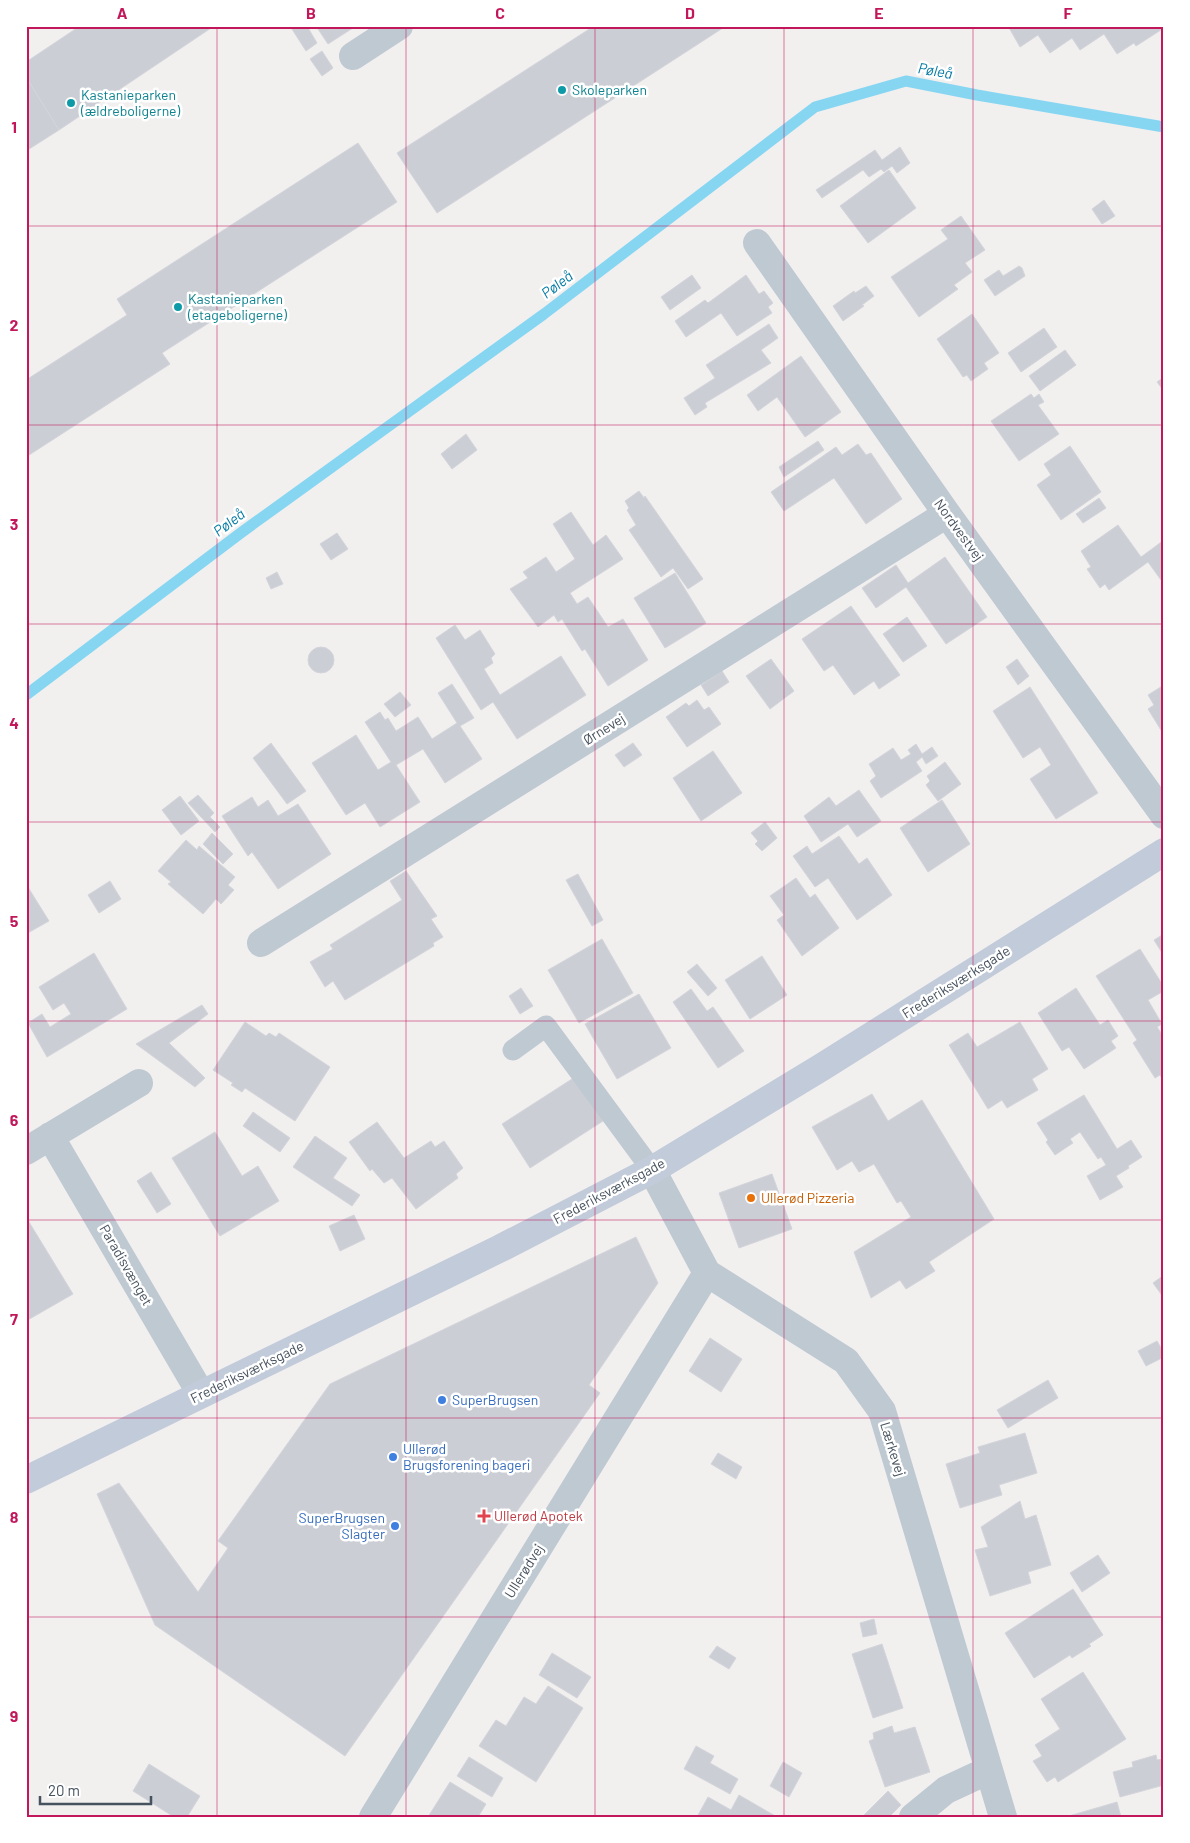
<svg xmlns="http://www.w3.org/2000/svg" width="1190" height="1843" font-family="Barlow,sans-serif">
<style>
.lines{fill:none;stroke-linecap:round;stroke-linejoin:round}
.stream{stroke:#86d6f2;stroke-width:11}
.building{fill:#cbced4;stroke:#d3d5db}
.lane{stroke:#bfc9d2;stroke-width:21}
.street{stroke:#bfc9d2;stroke-width:28}
.secondary{stroke:#c1cbd9;stroke-width:28}
.grid{fill:none;stroke:#c2185b;stroke-width:1;stroke-opacity:0.55}
.culture-dot{fill:#0f9aa8;stroke:#fff;stroke-width:2}
.food-dot{fill:#e8710a;stroke:#fff;stroke-width:2}
.shop-dot{fill:#3f7fe0;stroke:#fff;stroke-width:2}
.health-dot{fill:#e0444e;stroke:#fff;stroke-width:2}
.labels{text-anchor:middle;stroke-width:5;stroke-linejoin:round;paint-order:stroke}
.culture-label{font-size:14px;fill:#0d838f;stroke:#fff;text-anchor:start}
.street-label{font-size:14px;fill:#46525e;stroke:#fff}
.food-label{font-size:14px;fill:#c56008;stroke:#fff;text-anchor:start}
.shop-label{font-size:14px;fill:#366cbe;stroke:#fff;text-anchor:start}
.health-label{font-size:14px;fill:#be3a42;stroke:#fff;text-anchor:start}
.water-label{font-size:15px;font-style:italic;fill:#047aa4;stroke:#fff}
.neatline{fill:none;stroke:#c2185b;stroke-width:2}
.grid-label{font-size:16px;text-anchor:middle;font-weight:bold;fill:#c2185b}
</style>
<rect width="100%" height="100%" fill="#f2efef"/>
<g class="lines">
<path class="stream" d="M26,695L242,532L544,314L815,107L906,81L977,95L1164,127"/>
</g>
<path class="building" d="M80,26H214L59,130L26,77V62Z
M290,26H307L317,43L306,51Z
M316,26H356L328,44Z
M594,26H726L437,213L397,153Z
M1008,26H1164V28L1136,46L1134,43L1117,54L1104,34L1080,50L1072,38L1050,53L1038,35L1020,47Z
M322,51L333,68L322,76L310,59Z
M26,77L59,130L26,151Z
M358,143L397,202L162,353L170,364L26,457V380L127,315L117,299Z
M900,147L910,163L897,173L892,166L884,172L881,169L869,177L863,170L822,198L816,190L875,150L882,160Z
M889,170L916,208L868,243L840,206Z
M1104,200L1115,216L1102,224L1092,209Z
M961,216L985,250L965,263L972,272L954,285L958,289L919,317L891,277L948,239L941,230Z
M1019,266L1022,268L1025,276L995,296L984,280L999,270L1003,276Z
M692,275L701,288L670,310L661,297Z
M746,275L759,294L764,291L773,303L768,307L772,313L737,336L721,313L686,337L675,321L705,300L708,303Z
M866,286L874,296L862,305L864,306L843,321L833,306L854,291L855,293Z
M972,314L999,353L984,363L988,369L971,381L967,375L963,377L937,339Z
M769,324L778,338L761,350L771,363L705,403L707,407L695,415L684,398L715,378L706,365Z
M1044,328L1057,347L1021,372L1008,353Z
M1065,350L1076,365L1040,391L1029,376Z
M801,356L841,412L805,437L777,397L758,411L747,395Z
M1164,377V391L1157,382Z
M1031,394L1034,398L1039,394L1044,402L1038,405L1059,434L1019,461L991,421Z
M466,434L477,450L452,469L441,454Z
M818,441L824,450L784,477L779,467Z
M858,444L866,455L871,453L902,499L866,524L834,478L784,511L771,492L836,447L842,455Z
M1070,446L1101,492L1061,520L1037,485L1051,475L1044,464Z
M639,491L644,498L645,496L703,579L688,589L673,568L661,577L629,530L636,525L627,510L629,508L625,501Z
M1099,498L1106,508L1083,523L1076,514Z
M571,512L593,545L606,535L623,559L570,593L577,604L588,597L608,627L623,619L648,660L608,686L585,649L582,651L562,619L558,622L554,615L538,627L510,589L528,578L523,572L546,557L556,572L575,559L553,524Z
M1118,525L1141,557L1164,540V578L1161,580L1148,562L1109,590L1105,584L1100,588L1087,569L1091,567L1081,551Z
M337,533L348,549L331,560L320,544Z
M945,557L987,617L946,644L906,587L876,608L862,588L896,565L908,583Z
M277,572L283,584L271,589L266,578Z
M675,573L706,623L665,648L634,598Z
M851,606L900,675L879,689L874,681L854,695L833,665L824,671L802,639Z
M907,617L927,646L903,662L883,634Z
M455,625L465,640L480,630L495,654L491,658L493,663L484,669L500,695L561,656L586,695L517,739L493,702L481,710L436,638Z
M308 660a13 13 0 1 1 26 0a13 13 0 1 1-26 0Z
M771,659L794,691L770,709L746,676Z
M1017,659L1029,676L1018,685L1006,667Z
M722,671L729,682L708,696L701,685Z
M452,684L474,718L460,726L482,759L445,783L423,749L396,765L420,802L380,827L365,803L346,815L312,763L356,735L378,770L391,762L365,722L380,712L385,720L388,718L396,731L418,717L432,739L457,723L438,693Z
M1164,685V735L1148,709L1154,705L1148,695Z
M1030,687L1098,793L1056,819L1030,779L1051,765L1040,747L1023,758L993,711Z
M400,692L411,705L395,717L384,704Z
M697,700L704,710L709,707L721,724L687,747L666,717L686,703L689,706Z
M271,743L306,791L287,804L253,758Z
M633,743L642,755L624,767L615,755Z
M916,744L922,754L932,747L938,756L926,764L922,757L916,762L922,771L881,798L870,781L876,776L869,764L893,748L901,760L911,754L908,750Z
M713,751L742,793L701,821L673,778Z
M945,762L961,784L938,801L926,785L930,781L927,776Z
M859,790L881,821L857,837L848,824L821,842L804,816L829,797L836,806Z
M198,795L214,813L210,817L220,827L215,832L188,803Z
M180,796L199,821L181,835L162,810Z
M252,797L258,807L268,800L278,816L298,804L331,854L278,889L252,852L248,856L222,816Z
M942,800L970,844L928,872L900,828Z
M765,822L777,838L762,851L755,844L758,841L751,833Z
M212,833L233,854L223,864L203,844Z
M839,836L859,864L867,858L892,895L857,920L828,878L815,887L793,856L807,846L812,854Z
M186,840L197,850L199,846L235,877L228,885L234,890L221,904L216,899L203,914L168,884L171,882L158,871Z
M406,871L437,916L431,919L443,937L433,943L434,946L345,1000L333,981L325,987L310,962L333,949L330,945L402,900L390,881Z
M578,874L603,920L592,926L566,880Z
M796,878L810,898L815,894L839,928L802,956L777,920L784,915L770,896Z
M110,881L121,899L99,913L88,895Z
M26,884L49,921L26,934Z
M1164,934V956L1154,940Z
M602,939L633,993L579,1023L548,970Z
M1140,949L1164,987V994L1162,992L1148,1000L1162,1024L1157,1027L1164,1037V1081L1160,1075L1155,1078L1133,1043L1137,1040L1096,976Z
M94,953L127,1009L47,1057L28,1023L42,1014L50,1027L71,1014L64,1003L53,1010L39,987Z
M762,956L787,995L750,1019L725,980Z
M697,964L717,988L708,996L687,972Z
M521,988L533,1006L520,1014L509,996Z
M1076,988L1100,1025L1108,1020L1118,1036L1111,1041L1116,1048L1084,1069L1069,1047L1062,1051L1038,1013Z
M691,989L707,1011L713,1007L744,1051L718,1068L673,1002Z
M639,994L671,1048L617,1079L585,1024Z
M202,1005L208,1014L169,1043L205,1078L195,1087L136,1044Z
M245,1022L266,1036L269,1033L276,1037L279,1033L330,1067L295,1121L245,1088L242,1092L231,1085L233,1083L213,1070Z
M1020,1022L1048,1069L1032,1079L1038,1090L1007,1108L1002,1100L988,1109L949,1045L968,1033L977,1047Z
M575,1077L603,1121L530,1168L502,1124Z
M872,1094L888,1121L922,1100L994,1219L929,1262L935,1271L906,1289L900,1280L871,1298L854,1252L911,1217L901,1201L897,1203L874,1164L859,1172L852,1161L837,1170L812,1127Z
M1084,1095L1117,1149L1131,1140L1142,1157L1128,1166L1129,1168L1116,1176L1123,1187L1100,1200L1087,1176L1106,1165L1101,1157L1098,1159L1080,1132L1070,1139L1073,1143L1055,1155L1046,1142L1048,1140L1037,1123Z
M253,1112L290,1138L280,1152L243,1126Z
M377,1122L404,1158L431,1141L435,1147L444,1141L463,1168L456,1174L458,1178L416,1209L392,1178L384,1183L372,1169L370,1171L349,1142Z
M215,1132L242,1176L258,1166L279,1201L220,1236L172,1158Z
M315,1136L347,1158L333,1178L360,1195L352,1206L293,1167Z
M151,1172L171,1204L157,1213L137,1181Z
M772,1174L792,1229L739,1248L719,1193Z
M354,1215L365,1239L340,1251L329,1226Z
M26,1217L73,1294L26,1321Z
M636,1237L658,1283L589,1385L600,1393L345,1756L155,1625L97,1494L119,1483L198,1592L228,1548L218,1541L330,1384Z
M1164,1275V1298L1153,1283Z
M710,1338L742,1359L721,1392L689,1371Z
M1157,1341L1164,1353V1357L1146,1366L1138,1351Z
M1048,1380L1058,1398L1008,1428L997,1410Z
M1025,1433L1037,1473L999,1485L1002,1495L960,1508L946,1464L980,1453L978,1447Z
M718,1453L742,1467L736,1479L711,1464Z
M1020,1501L1025,1519L1036,1515L1051,1565L1028,1572L1031,1583L990,1596L975,1550L988,1547L981,1527Z
M1098,1555L1110,1573L1082,1592L1070,1573Z
M1073,1589L1103,1635L1089,1644L1091,1646L1072,1658L1070,1655L1034,1678L1005,1633Z
M874,1619L877,1634L863,1637L860,1623Z
M882,1644L903,1708L873,1718L852,1654Z
M717,1646L736,1658L729,1669L709,1657Z
M552,1653L591,1677L577,1698L539,1675Z
M1083,1672L1126,1739L1058,1782L1055,1777L1047,1782L1033,1761L1042,1756L1035,1745L1060,1729L1041,1699Z
M548,1686L583,1708L536,1782L479,1746L496,1720L506,1726L524,1697L536,1704Z
M892,1726L894,1733L915,1727L930,1772L885,1787L869,1741L874,1739L873,1733Z
M696,1746L714,1756L710,1763L738,1779L730,1794L684,1769Z
M1156,1755L1157,1760L1164,1759V1785L1120,1797L1113,1772L1133,1767L1132,1762Z
M469,1757L503,1778L492,1797L457,1776Z
M783,1762L802,1773L789,1797L770,1786Z
M149,1764L200,1796L187,1817H174L133,1791Z
M450,1782L486,1804L478,1817H428Z
M888,1791L901,1805L889,1817H862Z
M739,1795L777,1817H697L708,1797L731,1810Z
M1117,1802L1121,1817H1070L1069,1816Z"/>
<g class="lines">
<path class="lane" d="M513,1050L546,1026L652,1170"/>
<path class="street" d="M353,56L399,26
M757,243L947,514L1164,815
M261,943L947,514
M50,1136L201,1394
M26,1151L139,1083
M652,1170L707,1273L846,1361L882,1411L1003,1817
M373,1817L707,1273
M913,1817L946,1790L989,1770"/>
<path class="secondary" d="M26,1480L501,1248L652,1170L822,1067L1164,852"/>
</g>
<path class="grid" d="M217,26V1817M406,26V1817M595,26V1817M784,26V1817M973,26V1817M26,226H1164M26,425H1164M26,624H1164M26,822H1164M26,1021H1164M26,1220H1164M26,1418H1164M26,1617H1164"/>
<g class="culture-dot">
<circle cx="562" cy="90" r="5"/>
<circle cx="71" cy="103" r="5"/>
<circle cx="178" cy="307" r="5"/>
</g>
<circle class="food-dot" cx="751" cy="1198" r="5"/>
<g class="shop-dot">
<circle cx="442" cy="1400" r="5"/>
<circle cx="393" cy="1457" r="5"/>
<circle cx="395" cy="1526" r="5"/>
</g>
<path class="health-dot" d="M481.5 1508.5h5v5h5v5h-5v5h-5v-5h-5v-5h5z"/>
<g class="labels">
<g class="culture-label">
<text x="572" y="95">Skoleparken</text>
<text x="81" y="100">Kastanieparken<tspan x="81" dy="16">(ældreboligerne)</tspan></text>
<text x="188" y="304">Kastanieparken<tspan x="188" dy="16">(etageboligerne)</tspan></text>
</g>
<g class="street-label">
<text transform="translate(959 530) rotate(54)" y="5">Nordvestvej</text>
<text transform="translate(604 729) rotate(-32)" y="5">Ørnevej</text>
<text transform="translate(956 982) rotate(-32)" y="5">Frederiksværksgade</text>
<text transform="translate(609 1191) rotate(-28)" y="5">Frederiksværksgade</text>
<text transform="translate(126 1265) rotate(60)" y="5">Paradisvænget</text>
<text transform="translate(247 1372) rotate(-26)" y="5">Frederiksværksgade</text>
<text transform="translate(893 1449) rotate(73)" y="5">Lærkevej</text>
<text transform="translate(524 1571) rotate(-58)" y="5">Ullerødvej</text>
</g>
<g class="food-label">
<text x="761" y="1203">Ullerød Pizzeria</text>
</g>
<g class="shop-label">
<text x="452" y="1405">SuperBrugsen</text>
<text x="403" y="1454">Ullerød<tspan x="403" dy="16">Brugsforening bageri</tspan></text>
<text x="385" y="1523" text-anchor="end">SuperBrugsen<tspan x="385" dy="16">Slagter</tspan></text>
</g>
<g class="health-label">
<text x="494" y="1521">Ullerød Apotek</text>
</g>
<g class="water-label">
<text transform="translate(935 71) rotate(10)" y="5">Pøleå</text>
<text transform="translate(557 285) rotate(-37)" y="5">Pøleå</text>
<text transform="translate(229 523) rotate(-37)" y="5">Pøleå</text>
</g>
</g>
<rect width="1190" height="1843" fill="none" stroke="#ffffff" stroke-width="55"/>
<path d="M40 1796v8h111v-8" fill="none" stroke="#46525e" stroke-width="2.5"/>
<text x="48" y="1796" font-size="15" fill="#46525e" stroke="#ffffff" stroke-width="4" paint-order="stroke">20 m</text>
<rect x="28" y="28" width="1134" height="1788" class="neatline"/>
<g class="grid-label">
<text x="122" y="19">A</text>
<text x="311" y="19">B</text>
<text x="500" y="19">C</text>
<text x="690" y="19">D</text>
<text x="879" y="19">E</text>
<text x="1068" y="19">F</text>
<text x="14" y="133">1</text>
<text x="14" y="331">2</text>
<text x="14" y="530">3</text>
<text x="14" y="729">4</text>
<text x="14" y="927">5</text>
<text x="14" y="1126">6</text>
<text x="14" y="1325">7</text>
<text x="14" y="1523">8</text>
<text x="14" y="1722">9</text>
</g>
</svg>
